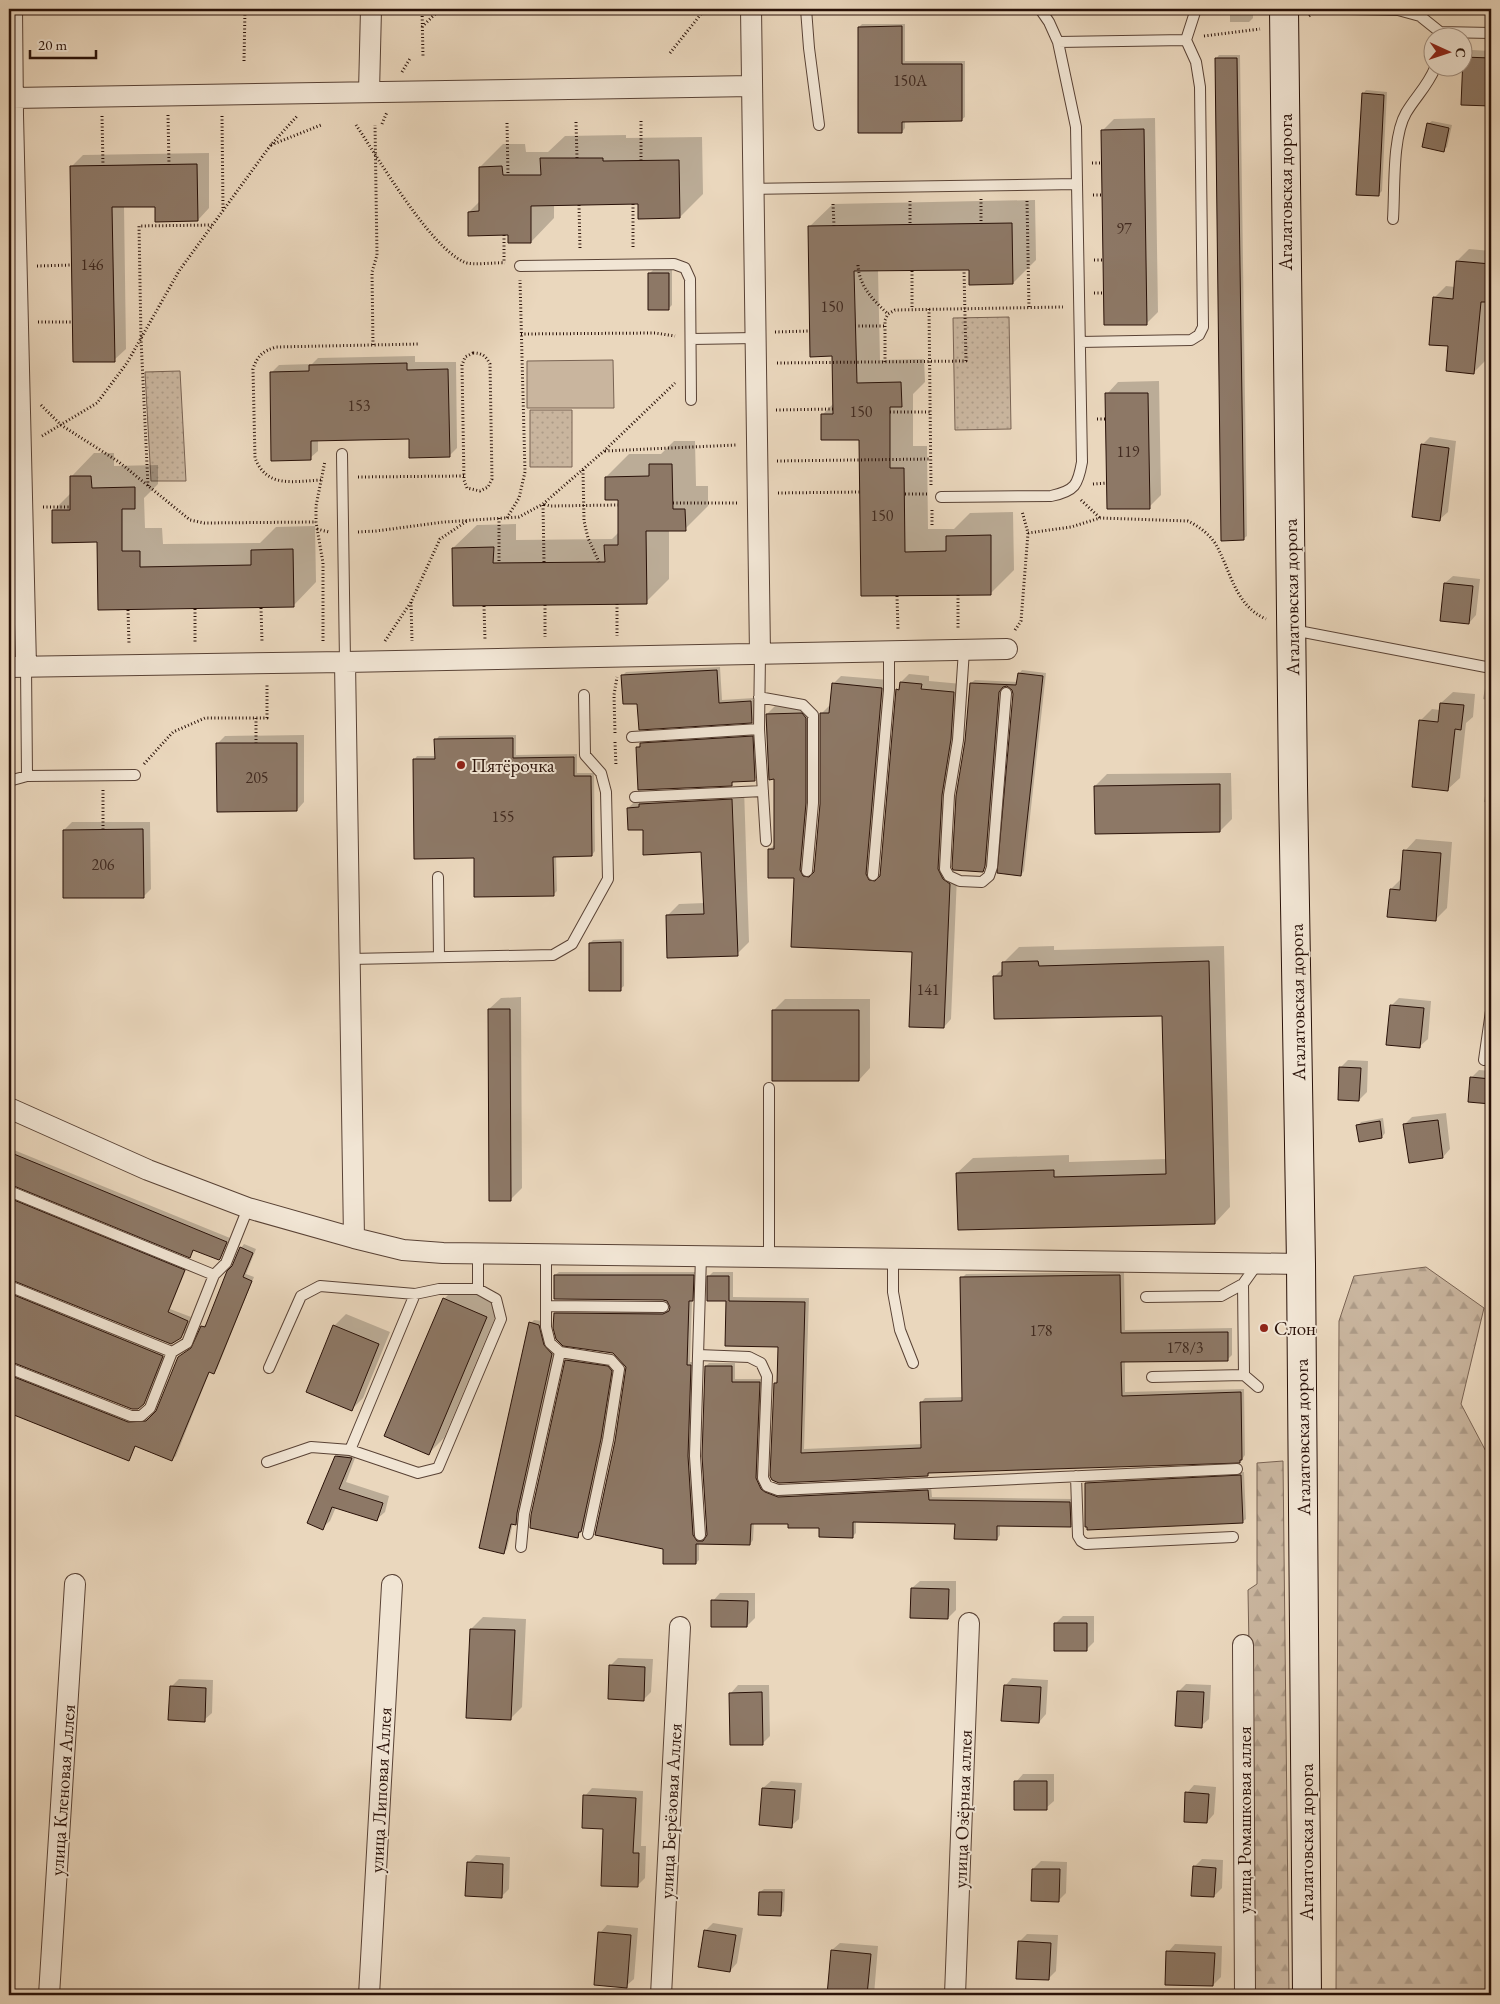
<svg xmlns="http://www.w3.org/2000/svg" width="1500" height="2004" font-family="'EB Garamond',serif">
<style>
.green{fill:url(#green-dots);stroke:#796353}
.forest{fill:url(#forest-firs);stroke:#796353}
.pitch{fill:#c9b59e;stroke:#796353}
.shadow{fill:#0003}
.building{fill:#8d7866;stroke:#291108}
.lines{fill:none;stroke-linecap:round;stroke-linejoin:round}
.service-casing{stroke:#594235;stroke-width:12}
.minor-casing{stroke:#594235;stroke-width:22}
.secondary-casing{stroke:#291108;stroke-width:30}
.path{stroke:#291108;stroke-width:3;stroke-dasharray:1 2.5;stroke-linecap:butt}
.service{stroke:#f1e5d4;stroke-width:10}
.minor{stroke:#f1e5d4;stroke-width:20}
.secondary{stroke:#f1e5d4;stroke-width:28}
.poi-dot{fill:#8f2418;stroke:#f1e5d4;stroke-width:2}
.labels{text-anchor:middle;stroke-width:4;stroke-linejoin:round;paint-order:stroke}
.number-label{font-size:16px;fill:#422b20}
.street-label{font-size:19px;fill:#291108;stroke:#f1e5d4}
.poi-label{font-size:19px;fill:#291108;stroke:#f1e5d4;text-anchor:start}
</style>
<defs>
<pattern id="green-dots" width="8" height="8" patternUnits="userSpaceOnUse" patternTransform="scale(1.25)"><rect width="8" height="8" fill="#c9b59e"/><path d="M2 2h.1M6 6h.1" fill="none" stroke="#ad9b87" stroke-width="1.8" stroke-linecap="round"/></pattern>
<pattern id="forest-firs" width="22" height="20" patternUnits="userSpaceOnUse" patternTransform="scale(1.25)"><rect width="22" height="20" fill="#c9b59e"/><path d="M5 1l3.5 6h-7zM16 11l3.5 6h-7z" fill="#ad9b87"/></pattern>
</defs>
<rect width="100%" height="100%" fill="#ead7bd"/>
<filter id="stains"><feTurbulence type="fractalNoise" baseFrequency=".004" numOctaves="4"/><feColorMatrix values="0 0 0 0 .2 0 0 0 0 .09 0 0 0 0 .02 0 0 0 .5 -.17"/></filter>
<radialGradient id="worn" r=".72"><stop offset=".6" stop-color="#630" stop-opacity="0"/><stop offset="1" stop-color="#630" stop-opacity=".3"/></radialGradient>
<path class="green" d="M1009,317L1011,429L955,430L953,318Z
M180,371L186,481H151L145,372Z
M530,410H572V467H530Z"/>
<path class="forest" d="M1426,1267L1484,1308L1461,1404L1491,1461V1979H1486L1487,1995H1336L1339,1321L1354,1276Z
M1283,1461L1289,1995H1255L1248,1590L1257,1584V1463Z"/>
<path class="pitch" d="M613,360L614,408H527V361Z"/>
<path class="shadow" d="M1230,9H1253V18L1249,22H1230Z
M862,24H905V61H965V117L961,120H905V128L902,132L859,27Z
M1472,50L1491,51V105L1463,104L1464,58Z
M1219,55H1240L1247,536L1243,539L1216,59Z
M1366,90L1387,92L1382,191L1378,195L1363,94Z
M1155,118L1158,312L1146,324L1102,131L1114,119Z
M1432,121L1452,125L1447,147L1443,150L1428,124Z
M626,135V138L702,137L703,194L680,217L639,203L554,204V218L531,242L509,234L469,212L480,201V167L503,144H525L526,152H548L565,136Z
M209,153V208L198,220L156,205L124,206L126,349L114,360L71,167L83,155Z
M1035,200L1036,260L1013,283L970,269L878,270L880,360L924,359L925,382L913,394V446H927L928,529H954L970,513L1013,512L1014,570L991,593L862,595L860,439L822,415L834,403L833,355L809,227L833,204Z
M1469,249L1491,251V301L1485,361L1473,373L1449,345L1434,298L1446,286L1455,287L1457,261Z
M653,270H672V305L669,308L649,274Z
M415,356V362H456L457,448L449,456L410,437L318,439V451L310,458L271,373L279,365L312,364L318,358Z
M1159,381L1161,495L1149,507L1107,394L1118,382Z
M1430,437L1456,441L1448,512L1440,519L1422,445Z
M674,441H695L696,486H708V506L685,529L669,530V579L646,602L454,605L453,548L477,525L516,524V540L612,539L619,532V499L606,477L629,454H661Z
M94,453H114V466L158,465V484L144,498L145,528H162L163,544L260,543L276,527L315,526L316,582L293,606L99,609L98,541L53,511L71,493V477Z
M9,534H12L13,564L9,568Z
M1453,576L1480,579L1476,615L1469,623L1445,583Z
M720,667L722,700L754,698L755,718L752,721L638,702L623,675L626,672Z
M1022,670L1046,673L1024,871L1021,875L1013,689L1007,685L1002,688L988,861L983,870L966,741L971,683L975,680L1018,682L1019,674Z
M909,674L929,676V681L962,684L945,860L951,872L957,876L951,1019L944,1027L913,951L795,877L769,850L776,843L775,778L767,714L775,706H810V869L815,870L821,804V714L829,706H831L833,684L841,676L889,680L877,874H881L897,690L901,686V682Z
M1490,679H1491V701L1483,699L1486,683Z
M1453,692L1475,694L1473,717L1466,723L1460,778L1448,789L1420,721L1432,709L1440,710L1441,703Z
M756,733L758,776L755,779L735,781L731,784L637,748L645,740Z
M304,735V802L297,810L218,743L225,736Z
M516,735V755L577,754V773H594L595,851L592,855H556L557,891L553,895L475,857L414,760L417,756H436V740L439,736Z
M1231,773L1232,819L1220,831L1095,786L1107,774Z
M1490,781H1491V803L1484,802L1487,785Z
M744,788L749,942L737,954L667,916L679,904L705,903L703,851L644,828L628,808L640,797Z
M72,822H150L151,889L143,897L64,830Z
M1416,839L1452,842L1447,908L1435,920L1391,889L1402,878L1405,851Z
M624,939V986L620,989L590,943L593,940Z
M1054,946V950L1224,946L1230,1207L1215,1223L957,1173L973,1158L1069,1155V1162L1167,1159L1163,1014L994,977L1003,968V963L1019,947Z
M521,997L522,1188L510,1200L489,1009L501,998Z
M1399,998L1431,1001L1428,1039L1420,1046L1391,1006Z
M785,999H870V1068L859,1080L773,1011Z
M1348,1060L1368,1061L1367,1092L1359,1100L1340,1068Z
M1479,1070L1491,1071V1103L1469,1100L1471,1078Z
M1446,1113L1450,1149L1443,1157L1404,1125L1412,1117Z
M1383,1118L1385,1133L1382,1137L1358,1126L1361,1122Z
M9,1148L230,1238L222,1255L219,1259L195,1249L190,1256L12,1183L9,1184Z
M9,1193L187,1267L170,1309L191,1317L185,1333L171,1343L9,1278Z
M244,1244L256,1249L246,1274L254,1277L217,1369L213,1372L210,1371L176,1456L172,1460L136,1445L129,1459L9,1412V1370L133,1419L150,1418L158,1411L179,1357L193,1347L202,1327L207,1324L241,1248Z
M559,1272H696V1296L692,1300L690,1362H694L701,1538H707L708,1535L706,1366L709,1363H735V1379H763L764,1486L931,1487L932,1497L1073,1499L1074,1523L1070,1526L1000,1525V1535L997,1539L956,1522L856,1521V1533L852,1537L821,1527L789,1523L754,1522L753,1540L750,1544L699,1543V1560L696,1563L616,1441L627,1367L613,1352L555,1313L559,1310L667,1311L670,1310V1303L663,1299L555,1275Z
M713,1272H733V1297L809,1298L804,1449L923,1444L921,1403L925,1398L963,1397L962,1278L966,1274L1124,1272L1125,1330L1232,1328V1355L1228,1359L1125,1361V1392L1244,1389L1245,1455L1240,1462L931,1471L928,1475L779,1482L775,1383L778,1380L779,1346L727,1300L709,1276Z
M460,1283L502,1301L444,1438L428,1454L444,1299Z
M9,1288L166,1352L147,1399L138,1408L9,1360Z
M346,1314L390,1332L363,1398L351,1410L334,1326Z
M534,1320L542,1321L555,1351L519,1520L516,1524L513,1523L507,1549L504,1552L531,1323Z
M570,1357L611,1363L615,1367L604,1434L584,1527L577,1536L566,1360Z
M344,1449L358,1450L346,1482L389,1496L385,1512L377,1519L336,1507L330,1521L322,1528L336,1456Z
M1244,1472L1246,1519L1242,1522L1086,1483L1090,1480Z
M920,1581H956V1610L948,1618L912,1588Z
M720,1593H755V1618L747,1626L713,1601Z
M1063,1616H1094V1642L1086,1650L1056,1623Z
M483,1617L526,1619L522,1707L510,1719L471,1629Z
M618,1658L653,1659L651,1692L644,1699L610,1666Z
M1012,1678L1048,1680L1046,1714L1039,1722L1005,1686Z
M179,1679L213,1680L212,1713L204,1720L171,1687Z
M1186,1684L1211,1685L1209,1719L1201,1726L1178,1692Z
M738,1685H769L770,1736L762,1744L731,1693Z
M1023,1774H1054V1801L1046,1808L1016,1782Z
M771,1781L802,1783L799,1819L791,1826L763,1788Z
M1194,1785L1216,1787L1214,1814L1207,1822L1187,1793Z
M592,1788L643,1791L641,1846H646L645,1878L637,1886L585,1796Z
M476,1855L510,1857L509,1889L501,1897L468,1863Z
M1202,1859L1223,1860L1222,1888L1214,1896L1194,1867Z
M1041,1861L1067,1862L1066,1893L1058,1901L1033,1869Z
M764,1889H785L784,1911L781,1914L760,1892Z
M713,1923L743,1928L737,1963L730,1971L705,1931Z
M607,1925L638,1928L634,1979L626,1986L600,1933Z
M1027,1934L1058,1935L1056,1971L1048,1979L1019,1942Z
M840,1943L878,1946L874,1995H828L832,1950Z
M1175,1944L1222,1946L1221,1977L1213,1985L1168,1952Z"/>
<path class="building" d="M902,26V64H962V121L902,122V133H858V27Z
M1463,57L1491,58V106L1461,105Z
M1215,58H1237L1244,540L1221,541Z
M1362,93L1384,95L1379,196L1356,195Z
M1427,123L1449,128L1444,152L1422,147Z
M1144,129L1147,325H1104L1101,130Z
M540,158H603V161L679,160L680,218L638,219V204L531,206V243H508V235L468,236V212L479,211V167L502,166L503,175H541Z
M197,164L198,221L155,222V207H112L115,362H73L70,166Z
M1012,223L1013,284L969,285V270L854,271L857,383L901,382L902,407H890V468H904L905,552L946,551V536L991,535V595L861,596L859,440H821V414H833L832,356L810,357L808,226Z
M1456,261L1491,264V302H1481L1474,374L1446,371L1448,346L1429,345L1433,297L1453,299Z
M648,273H669V310H648Z
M407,363V370L448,369L450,457L409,458V439L311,441V460L271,461L270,372L309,371V365Z
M1105,393H1148L1150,509H1107Z
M1421,444L1449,448L1440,521L1412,517Z
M649,464H672L673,509H685L686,531H646L647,604L453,606L452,548L494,547L493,563L605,562L604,545H618V500H605V477L649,476Z
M70,476H91L92,488L135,487V509H122V551H140V567L251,565V550L293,549L294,607L98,610L97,542L52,543V510H70Z
M1444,583L1473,586L1469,624L1440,621Z
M717,670L719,703L751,701L752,723L639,730L637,704H623L621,675Z
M1018,673L1043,676L1021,876L997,873L1013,694L1012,690L1007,686L1003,687L999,692L985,866L983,872L953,870L952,867L956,796L965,741L970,683L1016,685Z
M900,682L922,684L921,689L954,692L951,739L942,795L938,869L943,879L950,884L944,1028L909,1027L912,952L791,947L794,878H768V849H774V779L769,780L766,714L802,713L806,718V803L800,870L803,876L809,877L814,872L820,804V713H829L832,683L882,688L866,874L869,880L875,881L880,876L896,689L899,690Z
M1440,703L1464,705L1461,730L1455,729L1448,791L1412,787L1419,720L1438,722Z
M753,736L755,781L732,782V786L638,790L636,747H640V743Z
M513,738V758L574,757V776H591L592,856L553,857L554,896L474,897V858L414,859L413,759H435L434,739Z
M216,743H297V811L217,812Z
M1220,784V832L1095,834L1094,786Z
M732,799L738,956L667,958L666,915L704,914L701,852L643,855V830H628L627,808L639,807V804Z
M143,829L144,898H63V830Z
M1403,850L1441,853L1436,921L1387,917L1390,889L1400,890Z
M621,942V991H589V943Z
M1038,961L1039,966L1209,961L1215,1224L958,1230L956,1173L1054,1170V1177L1166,1174L1162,1016L994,1019L993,976H1002V962Z
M1390,1005L1424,1008L1420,1048L1386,1045Z
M488,1009H510L511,1201H489Z
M772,1010H859V1081H772Z
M1339,1067L1361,1068L1359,1101L1338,1100Z
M1470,1077L1491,1079V1104L1468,1102Z
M1438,1120L1443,1158L1409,1163L1403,1124Z
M1380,1121L1382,1138L1359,1142L1356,1125Z
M9,1152L227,1242L220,1259L219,1260L193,1250L190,1258L9,1184Z
M9,1198L185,1270L168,1312L188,1321L181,1338L171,1344L9,1279Z
M240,1247L253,1253L243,1277L252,1281L214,1374L209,1372L172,1461L135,1446L129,1461L9,1413V1375L128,1422L146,1421L156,1411L178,1357L191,1348L201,1326L205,1327L227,1271L232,1266Z
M554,1275H694L693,1301H689L687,1365H691L688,1456L693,1535L697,1541H703L707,1535L702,1456L705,1366H732V1382H760L756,1478L761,1489L765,1492L778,1497L928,1490L929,1500L1070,1502L1071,1527L997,1526V1540L954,1539L955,1524L853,1522V1538L819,1537V1528H788V1524H751L750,1545L696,1544V1564H663V1549L595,1535L615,1441L626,1367L613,1353L563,1346L556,1339L553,1328L554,1313L663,1314L669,1311L670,1307L667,1301L663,1300L554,1299Z
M1120,1275L1121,1333L1228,1332V1361L1121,1362L1122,1396L1241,1392L1242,1460H1240V1463L928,1473V1476L779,1483L772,1480L770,1476L774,1383H777L778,1347L725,1346L726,1301H707V1276H729V1301L805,1302L801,1453L921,1448L920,1402L962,1401L960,1277Z
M9,1293L163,1356L144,1404L138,1409H132L9,1361Z
M443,1298L487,1317L429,1455L384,1436Z
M529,1322L539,1325L544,1345L552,1354L517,1513L516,1525L511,1524L504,1554L479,1548Z
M333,1325L379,1344L352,1411L306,1392Z
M565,1360L608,1366L612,1371L601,1439L581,1532H579L578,1538L530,1528L531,1515Z
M335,1456L352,1458L339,1489L383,1503L377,1521L332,1507L323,1530L307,1523Z
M1241,1475L1243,1523L1087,1530V1527H1085V1483Z
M911,1588L949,1589L948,1619L910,1618Z
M711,1600L748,1601L747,1627H711Z
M1054,1623H1087V1651H1054Z
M470,1629L515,1630L511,1720L466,1718Z
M609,1665L645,1667L644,1701L608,1699Z
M1004,1685L1041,1687L1039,1723L1001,1721Z
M170,1686L206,1688L205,1722L168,1720Z
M1177,1691L1204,1692L1202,1728L1175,1726Z
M762,1692L763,1745H730L729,1693Z
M1014,1781H1047V1810H1014Z
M762,1788L795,1790L792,1828L759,1825Z
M1185,1792L1209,1794L1207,1823L1184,1822Z
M583,1795L636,1798L633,1853H639L638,1887L601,1886L603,1829L582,1828Z
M467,1862L503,1864L502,1898L465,1896Z
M1193,1866L1216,1868L1214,1897L1191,1896Z
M1032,1869H1060L1059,1902L1031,1901Z
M759,1892H782L781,1916L758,1915Z
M704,1930L736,1935L730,1972L698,1967Z
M598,1932L631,1935L627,1988L594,1985Z
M1018,1941L1051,1943L1049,1980L1016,1979Z
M831,1950L871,1954L867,1995H827Z
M1166,1951L1215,1953L1213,1986L1165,1985Z"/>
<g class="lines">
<g class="service-casing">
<path id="service" d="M806,9L809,48L819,125
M1040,9L1049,22L1058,42L1076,127L1077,184
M1349,9L1398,10L1420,16L1440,32L1491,33
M1058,42L1186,40
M753,189L1077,184L1082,462C1078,485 1075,491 1051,496L941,497
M1393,219C1395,190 1392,137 1406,113C1416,96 1427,87 1435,68
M520,266L674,264L685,268L690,279L691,400
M691,339L756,338
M1080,342L1191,340L1199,335L1203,327L1200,87L1196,62L1186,40L1196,9
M342,454L345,662
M1293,630L1491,668
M964,650L958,740L949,795L945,869L949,876L960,881L982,882L989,876L992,867L1006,693
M760,654L759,729L766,841
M26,666L27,776
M759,697L803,705L813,715V803L807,871
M632,737L759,729
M9,781L27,776L135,775
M635,797L763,791
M873,875L889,690V651
M438,877L439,957
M350,959L553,955L572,944L608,879L606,792L601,773L585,755L584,695
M1484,1060L1491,1011
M9,1191L214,1275
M546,1254V1327L550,1343L560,1352L611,1360L619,1369L608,1440L588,1534
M769,1257V1088
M893,1259V1292L900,1330L913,1363
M1243,1284L1244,1375L1258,1387
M9,1286L172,1352
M478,1289V1253
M1146,1297L1221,1296L1243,1284L1258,1263
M546,1306L663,1307
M698,1355L749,1357L761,1363L767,1376L763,1478L767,1486L778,1490L1237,1469
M9,1368L131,1416H141L150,1408L172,1352L187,1343L214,1275L226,1263L248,1208
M1152,1377L1244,1375
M350,1450L415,1294
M267,1462L311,1447L350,1450L418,1473L438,1468L501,1319L496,1299L478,1289H439L415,1294L320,1286L301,1296L269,1368
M1076,1476L1078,1536L1081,1541L1086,1544L1233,1537
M700,1535L695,1456L701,1256
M521,1547L524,1514L560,1352"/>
</g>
<g class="minor-casing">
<path id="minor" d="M12,9L13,115L26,666
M751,9L760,654
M369,92L371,9
M13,98L752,86
M345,662L354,1238
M9,667L345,662L1007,649
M9,1108L148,1170L248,1208L354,1238L403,1250L443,1253L1301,1264
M1243,1645L1245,1995
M49,1995L75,1584
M369,1995L392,1585
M661,1995L680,1627
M955,1995L969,1623"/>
</g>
<g class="secondary-casing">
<path id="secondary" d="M1284,9L1293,785L1301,1264L1307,1995"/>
</g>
<path class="path" d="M422,9L423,57
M1309,16L1318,9
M422,27L440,9
M1204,36L1260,29
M670,53L705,9
M244,61L245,9
M402,72L411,57
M168,115L169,165
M102,116L103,166
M222,116L223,209
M641,121V160
M576,122L577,158
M507,123L508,175
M382,124L387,112
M356,125C379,159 429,246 464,262C472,266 495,262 505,263
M271,145L321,125
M1092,163H1102
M1093,195H1102
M981,199V224
M910,201V225
M1027,201L1029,308
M633,204V249
M833,204L834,226
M579,205L580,249
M504,235V262
M1094,260H1103
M858,265C859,286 873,300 888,314
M37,266L71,265
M912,271V309
M1094,293H1104
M929,309L931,486
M38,322H72
M855,326H885
M775,332L810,331
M521,334L655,333L675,336
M373,345L372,272L377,255L375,125
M473,353C482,353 486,356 490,364L492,479L488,487L480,491L467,488L464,480L462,365L465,357Z
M885,362V320L888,314L895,310L1063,307
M777,363L966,361L964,270
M41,405L61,425L119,462L190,520L204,523L316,522
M776,410L833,409
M890,412H930
M1097,419H1106
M42,436L97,403L127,363L179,271L270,146L298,115
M605,451L736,445
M777,461L931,459
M583,470L584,521L588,538L599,562
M358,477L464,476
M321,480C294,481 267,489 255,458L253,369C257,356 263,351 276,347L420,344
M1093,484L1107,483
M148,486L141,339L139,226L212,225
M778,493L860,492
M905,494H927
M1081,500L1100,518
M673,503H737
M43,507H70
M932,510V525
M499,518V563
M507,518L519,498L525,472L520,280
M317,529L329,532
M358,532L376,531L444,522L519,517L543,504L604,451L675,383
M1028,533L1071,527L1100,518L1188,521C1198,526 1208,533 1215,543C1231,570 1234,605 1266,619
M544,562L543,504L550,506L618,505
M958,595V629
M897,596L898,630
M411,602L412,641
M617,604V636
M545,605V637
M484,606L485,640
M261,608L262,642
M195,609V643
M128,610L129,644
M1015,630L1021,621L1028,533L1022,511
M323,641V563L316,522V506L325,461
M385,641L411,602L440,539L467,521
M256,718V743
M615,733L614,695L617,677
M615,742L616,766
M144,764L173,732L205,718H267V684
M103,790V829"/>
<use href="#service" class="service"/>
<use href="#minor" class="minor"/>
<use href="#secondary" class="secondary"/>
</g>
<g class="poi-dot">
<circle cx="461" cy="765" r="5"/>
<circle cx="1264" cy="1328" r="5"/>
</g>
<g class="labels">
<g class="number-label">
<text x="910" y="86">150А</text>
<text x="1124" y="234">97</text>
<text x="92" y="270">146</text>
<text x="832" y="312">150</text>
<text x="359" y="411">153</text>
<text x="861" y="417">150</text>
<text x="1128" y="457">119</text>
<text x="882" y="521">150</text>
<text x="257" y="783">205</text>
<text x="503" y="822">155</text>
<text x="103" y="870">206</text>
<text x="928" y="995">141</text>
<text x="1041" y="1336">178</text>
<text x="1185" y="1353">178/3</text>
</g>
<g class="street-label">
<text transform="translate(1285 192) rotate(-90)" y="7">Агалатовская дорога</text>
<text transform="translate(1291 597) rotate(-91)" y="7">Агалатовская дорога</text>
<text transform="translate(1297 1002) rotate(-91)" y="7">Агалатовская дорога</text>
<text transform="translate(1302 1437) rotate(-91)" y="7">Агалатовская дорога</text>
<text transform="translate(62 1790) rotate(-86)" y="7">улица Кленовая Аллея</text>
<text transform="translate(380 1790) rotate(-87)" y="7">улица Липовая Аллея</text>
<text transform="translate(962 1809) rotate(-88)" y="7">улица Озёрная аллея</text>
<text transform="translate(670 1811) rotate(-87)" y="7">улица Берёзовая Аллея</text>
<text transform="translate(1244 1820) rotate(-90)" y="7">улица Ромашковая аллея</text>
<text transform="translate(1306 1842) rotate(-90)" y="7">Агалатовская дорога</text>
</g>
<g class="poi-label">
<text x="471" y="772">Пятёрочка</text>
<text x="1274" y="1335">Слон</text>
</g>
</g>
<rect width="1500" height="2004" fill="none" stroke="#ead7bd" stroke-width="30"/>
<rect x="10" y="10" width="1480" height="1984" fill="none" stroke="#291108" stroke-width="2.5"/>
<rect x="15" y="15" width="1470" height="1974" fill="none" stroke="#291108"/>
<g transform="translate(1448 52) rotate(93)"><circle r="24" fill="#f1e5d4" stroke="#a19082"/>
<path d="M0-4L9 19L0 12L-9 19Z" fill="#8f2418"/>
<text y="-8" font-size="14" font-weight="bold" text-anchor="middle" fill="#291108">С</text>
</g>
<path d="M30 50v8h66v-8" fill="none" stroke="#291108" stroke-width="2.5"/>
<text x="38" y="50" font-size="15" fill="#291108" stroke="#f1e5d4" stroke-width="4" paint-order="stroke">20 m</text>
<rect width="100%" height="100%" filter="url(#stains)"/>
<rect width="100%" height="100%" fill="url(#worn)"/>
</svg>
